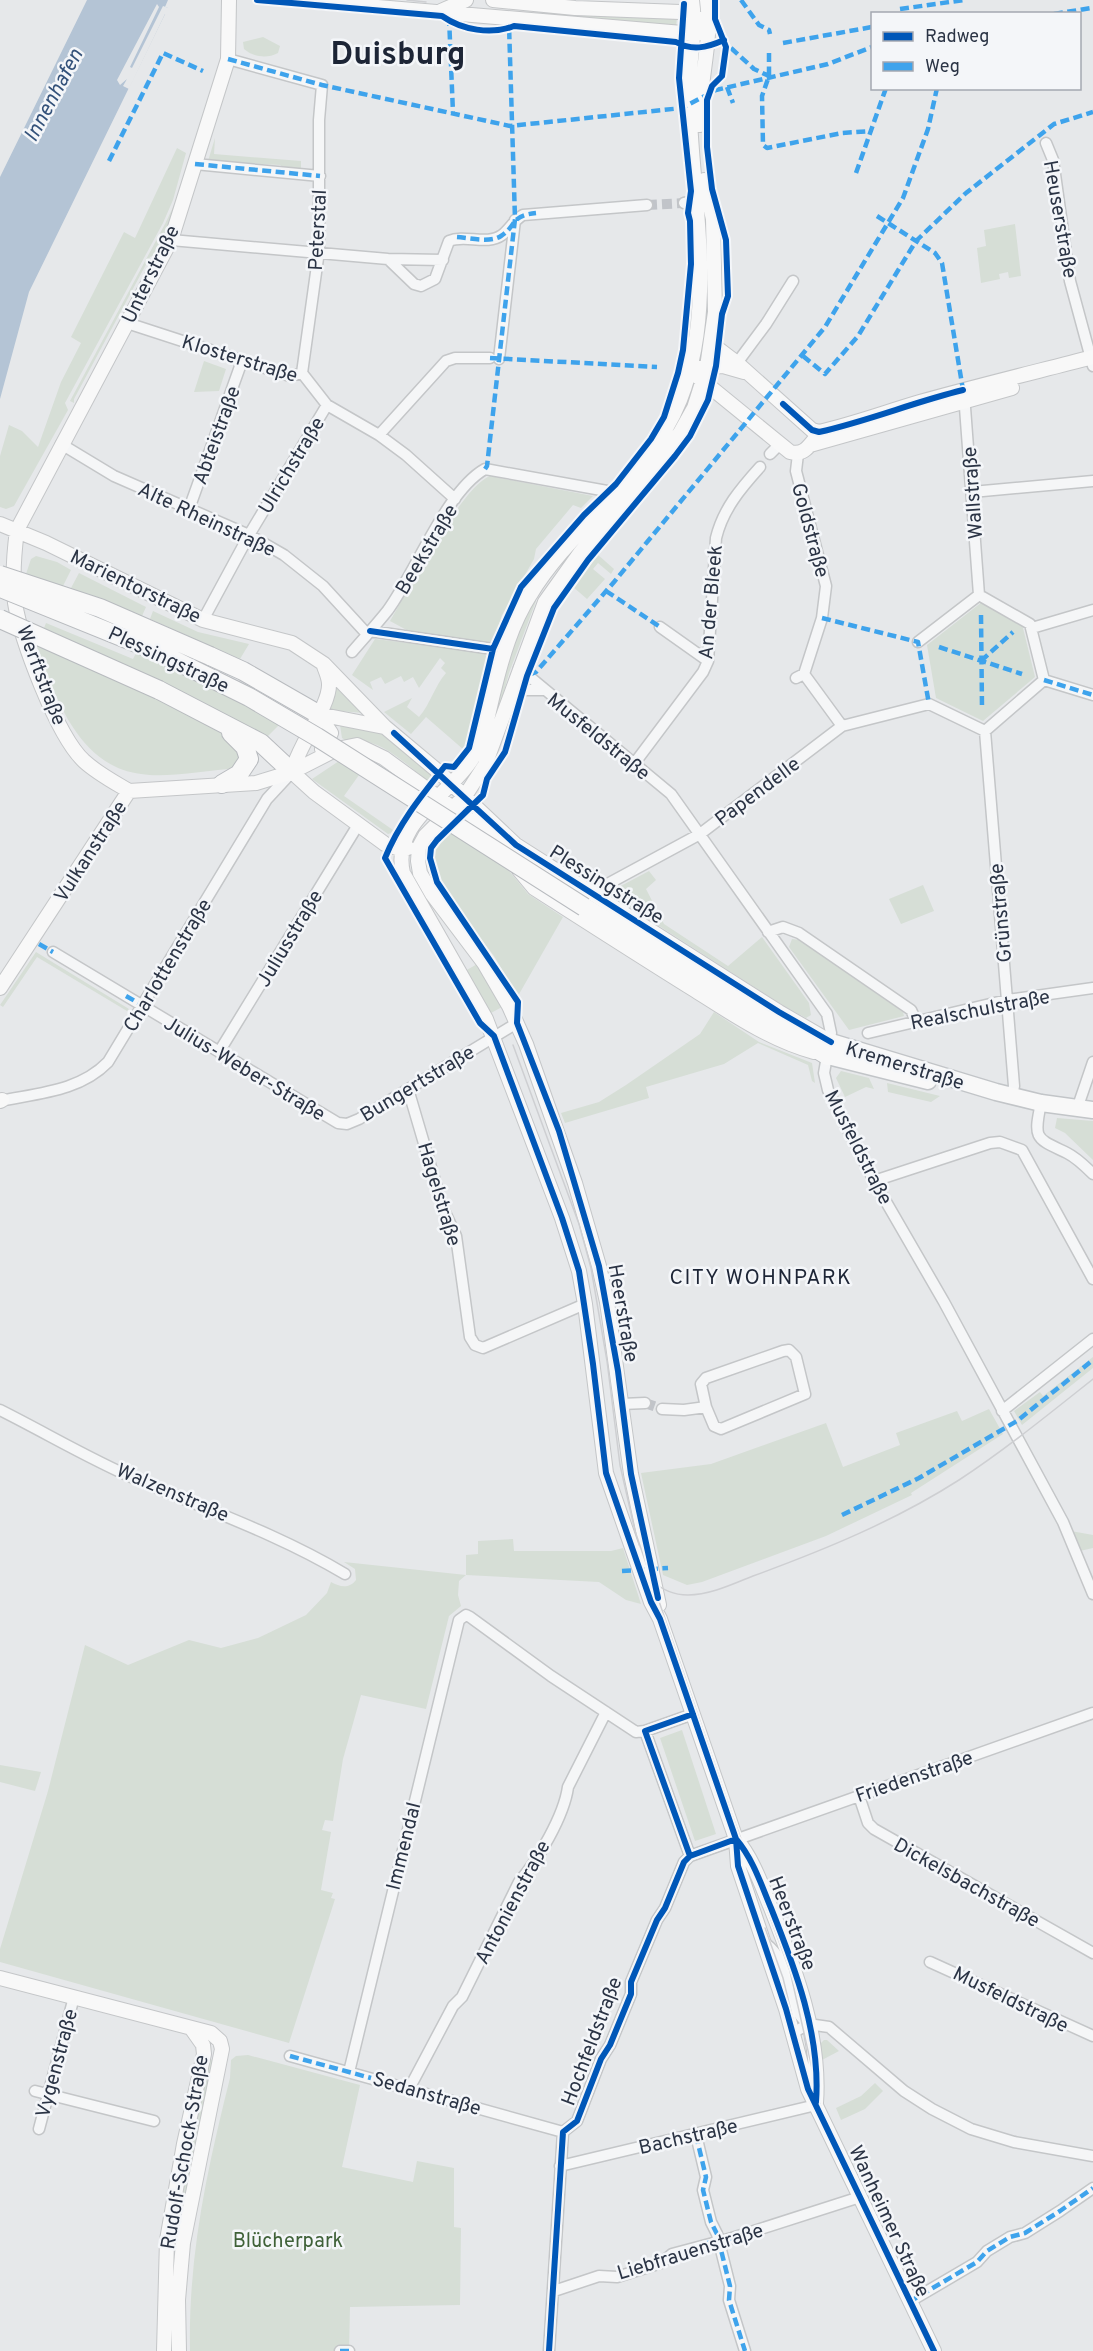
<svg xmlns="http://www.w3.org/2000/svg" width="1093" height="2351" font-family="Overpass,sans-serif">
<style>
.green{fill:#d6ded6}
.water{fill:#b4c4d5}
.pier{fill:#e6e8ea}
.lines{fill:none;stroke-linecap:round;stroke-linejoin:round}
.street-tunnel{stroke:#c1c4c9;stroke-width:10;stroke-dasharray:10 5;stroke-linecap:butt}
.street-casing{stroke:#c4c6c8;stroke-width:13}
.secondary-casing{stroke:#c4c6c8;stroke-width:16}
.primary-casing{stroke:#c2c5c8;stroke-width:19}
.highway-casing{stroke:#b8bbbf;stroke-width:20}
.street{stroke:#f5f6f7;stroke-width:10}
.secondary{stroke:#f8f8f8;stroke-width:14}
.primary{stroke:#f8f8f8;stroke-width:16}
.highway{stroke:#f8f8f8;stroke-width:18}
.tram{stroke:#cecfd2;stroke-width:1.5}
.highway-bridge-casing{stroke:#b8bbbf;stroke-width:20;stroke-linecap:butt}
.highway-bridge{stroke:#f8f8f8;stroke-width:18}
.quiet{stroke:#3ea3ec;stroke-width:4.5;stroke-dasharray:9 4.5;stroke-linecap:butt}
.cycleway-casing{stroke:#f4f6f9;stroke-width:10}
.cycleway{stroke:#0057b8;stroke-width:6}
.labels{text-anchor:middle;stroke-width:5;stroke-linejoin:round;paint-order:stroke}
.street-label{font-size:20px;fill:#2b3445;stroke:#f4f6f9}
.park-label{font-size:20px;fill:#3f6138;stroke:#f4f6f9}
.water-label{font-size:21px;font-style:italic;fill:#34527a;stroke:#f4f6f9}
.neighbourhood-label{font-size:21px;letter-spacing:1.5px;fill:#1d2536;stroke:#f4f6f9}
.town-label{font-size:32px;font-weight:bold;fill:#1d2536;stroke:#f4f6f9}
</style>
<rect width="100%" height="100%" fill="#e6e8ea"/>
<path class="green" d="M581,13L677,17L676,27L580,18Z
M263,37L280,46L278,53C267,59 253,57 244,49L243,42Z
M215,138L214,154L301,161V168H284L280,165L208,161Z
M193,145L191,163L160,253L150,257L74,399V403L70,401L165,224L176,201Z
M177,148L186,153L173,200L163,223L65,403L68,410L14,506L6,509L0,507V456L9,425L22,431L38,447L61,382L81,343L71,337L124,232L135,238Z
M1015,224L1021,276L1009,278L1008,272L999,274L1000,279L981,283L977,248L986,246L984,230Z
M204,361L226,369L219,391L194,392Z
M490,476L593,496L581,508L573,505L536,549L534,559L502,615L493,643L414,634L390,621C408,591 461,487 490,476Z
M597,554L614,569L611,574L598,563L593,569L605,579L587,599L572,586Z
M36,556L57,562L71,570L63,586L26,574L31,559Z
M79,573L146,607L142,616L71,588Z
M533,599L536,601L509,673L487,753L471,780L468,778L485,752L510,654Z
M982,602L1022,624L1035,677L983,721L936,698L927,645Z
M153,611L198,632L249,644L240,659L150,619Z
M46,623L133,659L138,649L281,723L267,737L195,698L44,628Z
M375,639L484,652L487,658L464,750L426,717L411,734L384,712L412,698L407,707L419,717C431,703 434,687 446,673L441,668L445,663L440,658L419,688L413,677L404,682L401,676L385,684L381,677L370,682L373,690L352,675Z
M36,641L185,708C204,725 227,733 243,753L236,766L228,769C202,771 166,778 141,774C90,768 64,719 48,676C44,665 38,653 36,641Z
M333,681L363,713L328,710Z
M340,725L381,733L432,776L428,781C406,765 378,734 348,742L342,738Z
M339,761L359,775L344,796L393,830L391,833L388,834L312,779Z
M450,829L502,862L528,894L563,917L518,996L494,956L456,906L434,869V849Z
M649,871L656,880L646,889L664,924L728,966L762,937L809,1003L811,1015L806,1018L784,1006L614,897L612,894L617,888Z
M923,885L934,911L901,924L889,899Z
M792,939L800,940L903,1012L904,1016L849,1030L789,947Z
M36,952L129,1009L127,1011L37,957L3,1007L0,1005Z
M479,963L504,1006L489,1014L465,971Z
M714,1012L759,1042L812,1063L815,1083L812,1081L808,1065L758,1043L724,1064L646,1087L649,1098L565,1123L561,1113L599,1102L626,1085L700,1034Z
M841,1071L869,1078L874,1089L866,1087L845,1097L836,1078Z
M887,1083L940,1096L931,1102L888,1092Z
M1057,1118L1093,1121V1160L1065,1133L1055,1128Z
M1093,1357V1368L1022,1425L1014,1411L1040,1392L1043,1396Z
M989,1409L1003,1434L911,1493L912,1495L826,1536L702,1582L687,1585L663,1575L641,1473L711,1464L826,1423L843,1467L900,1445L896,1433L957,1411L962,1421Z
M1071,1531L1093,1535V1548L1080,1551Z
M513,1539L514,1551H611L623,1548L641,1604L626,1600L599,1582L466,1575L459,1581L458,1595L461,1606L449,1616L426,1709L361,1695L343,1759L333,1821L325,1820L322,1830L331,1832L321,1890L333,1893L331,1898L335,1899L289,2043L0,1962V1949L48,1791L85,1645L128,1665L189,1640L221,1648L258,1638L306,1615L327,1593L331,1582C340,1587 349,1589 356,1580L355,1569L344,1562L466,1575V1555L478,1554V1541Z
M682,1730L716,1834L695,1841L660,1738Z
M0,1765L41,1772L35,1791L0,1782Z
M824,2040H827L839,2051L822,2060L819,2045Z
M248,2055L360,2085L342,2167L413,2182L417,2161L454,2168V2227L461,2228L460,2305L350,2307L349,2351H190C188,2256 207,2170 230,2078L231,2060L236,2056Z
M209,2059L214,2060L182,2215L173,2351H169L168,2301L176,2214Z
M875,2083L883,2091L865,2109L841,2120L836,2108L861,2096Z"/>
<path class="water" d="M87,0H168L165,7L168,8L29,292L0,399V177Z"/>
<path class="pier" d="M157,4L159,7L130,67L132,68L163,6L171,9L168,15L165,14L129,89L123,86L127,79L120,85L117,80Z"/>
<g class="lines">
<path class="street-tunnel" d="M647,205L684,203
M645,1403L662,1409"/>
<g class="street-casing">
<path id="street" d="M228,59L322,85L319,120V251L302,373
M1046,143L1053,160L1070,281L1093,366
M195,164L320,176
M684,203L701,200
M171,240L388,259L443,260
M388,259L414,284L421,286L435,279L449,241C465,234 487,246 502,235C510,229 514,220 523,215L647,205
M127,323L290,376L302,373L327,405L379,435L406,455L455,499
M499,359L515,220
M737,363L766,324L793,281
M964,394L979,595
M379,435L446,361L455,358H490
M61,444L114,476L249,535L284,555L323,586L367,634
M770,454L780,444
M972,492L1093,481
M189,509L242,361
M979,595L1030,624L1044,680
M203,620L249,535L327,405
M660,627L708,661
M1032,628L1093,610
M370,631L493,649
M918,642L979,595
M352,652C364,638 377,624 388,610C416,572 446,491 485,469L618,493
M519,668L671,794L827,1014L831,1033L824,1073L828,1090L874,1181L944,1302L1063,1522L1093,1594
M804,674L842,726
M796,678L804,674L822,618L826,586L796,471L798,454
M1044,680L1093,695
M510,695L523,690H543
M985,731L1014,1086L1012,1096
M634,764L703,672L708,661L716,538C723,509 741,488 760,467
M591,893L700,834L842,726L929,704L985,731L1044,680
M768,932L783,927L799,933L911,1010L916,1021
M53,952L338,1123L347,1124L359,1119L517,1023
M868,1033L1007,1000L1093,988
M219,1052L358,825
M408,1089L443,1208L456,1236L470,1337L475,1345L483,1348L585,1304
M0,1101C39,1093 80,1091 108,1062L267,799L292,772
M1041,1103C1033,1140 1036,1138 1067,1153C1077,1158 1085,1166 1093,1174
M1077,1109L1093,1062
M874,1181L990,1143L1000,1142L1022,1150L1093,1279
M622,1404L645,1403
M662,1409L684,1410L706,1407L714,1426L721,1429L805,1394L796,1357L789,1350L783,1351L706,1378L701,1384L706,1407
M0,1410C46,1433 91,1460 138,1480C208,1510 280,1535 345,1574
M1002,1411L1093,1339
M645,1731L690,1856
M859,1796L868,1823L874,1829L1093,1953
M765,1943C795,1965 782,2003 808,2024
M930,1962L1093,2036
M793,2033L808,2024L829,2027L904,2091L932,2109L971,2129L1014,2142L1093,2156
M290,2056L563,2132
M349,2072L459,1620L466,1615L470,1617L551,1676L636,1732L645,1731L693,1714
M409,2089L453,2006L462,1997L519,1882C538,1860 564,1816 568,1787L606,1712
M35,2091L154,2121
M39,2129L74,1997
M563,2132L577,2121L601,2059L610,2045L631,1994V1982L657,1920L665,1908L684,1862L690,1856L1093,1713
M696,2135L706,2177L703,2190L711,2222L717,2234L730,2286L729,2300L745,2351
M560,2166L816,2105
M554,2291L599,2276L617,2277L661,2263L672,2254L732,2238L860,2197
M909,2302L977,2262L987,2251L1010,2237L1025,2233L1060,2211L1093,2188
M340,2351H349
M549,2351L563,2132"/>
</g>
<g class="secondary-casing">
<path id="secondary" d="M296,0L694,34L703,31
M493,0L575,8L680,12L701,19
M692,0C697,33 688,64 689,97C691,197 718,303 680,400C648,480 573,524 530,595C512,623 502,657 494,690C488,713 485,739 472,759C449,796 391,822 403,873L486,1019L562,1218L579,1271L585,1304L606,1473L651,1602L660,1619L736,1839L738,1866L786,2009L808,2089L934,2351
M441,11L466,0
M700,125C698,82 713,43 707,0
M712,344L737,363L812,430L819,432C854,424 886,412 920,402C977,386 1035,372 1093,357
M698,368L723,366L744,372
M698,377L790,452C802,455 807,449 814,440
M810,445L1012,388
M0,524L46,543L203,620L292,643L324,664L385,727L440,773L516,845L779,1012L831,1042
M318,714L384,727
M318,714L331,733L322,749
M292,772L314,792L385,844L400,849L408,848
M292,772C298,745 330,706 329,684C329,678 326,672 324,666
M129,791C114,782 97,773 84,761C57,736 21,640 15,603C12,579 14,553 17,530L171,240L228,59L229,0
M129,791L256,783L292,772L337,749L357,745L384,758L490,835L502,847
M519,870L534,888C587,922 640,956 693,989C731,1013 770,1040 814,1052
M0,988L129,791
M0,1101L2,1100
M659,1605L631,1474L607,1302L599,1266L575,1183L526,1044L509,1006L484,963L432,894L420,873L418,861L419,847L425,836L465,796L485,765L545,602L580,553L680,433L694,408L707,367L715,312L713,219L704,180
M736,1839C753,1859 761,1884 771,1908C795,1969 821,2036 816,2103
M0,1978L211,2033L220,2041L222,2049L183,2243L178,2300L179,2351
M164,2351L167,2240L184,2144L204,2054L203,2045L191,2028"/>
</g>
<g class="primary-casing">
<path id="primary" d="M831,1042L996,1092L1041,1103L1093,1110
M828,1056L928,1081"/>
</g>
<g class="highway-casing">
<path id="highway" d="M210,656L243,671L318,714
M159,690L261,743L292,772
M222,784L239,774L249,759L245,747L231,733
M584,907L828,1056"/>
</g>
<use href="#street" class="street"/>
<use href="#secondary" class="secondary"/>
<use href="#primary" class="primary"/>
<use href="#highway" class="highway"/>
<path class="tram" d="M407,0L426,2
M513,1045L579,1224L591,1268L607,1361L620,1465L635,1531L731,1812L790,1971L821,2108L936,2351
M651,1580C662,1590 674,1595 688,1595C710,1595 733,1584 753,1576C824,1550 895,1521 959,1480C1006,1449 1049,1414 1093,1379
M765,1928L783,1978L795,2028"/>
<g class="highway-bridge-casing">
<path id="highway-bridge" d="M0,575L100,608L210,656
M3,589L156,651L249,697L317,737L584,907
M0,619L159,690"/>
</g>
<use href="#highway-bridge" class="highway-bridge"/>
<path class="quiet" d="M741,0L759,25L769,30L770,34
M900,9L964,0
M1054,14L1091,8
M449,17L453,113
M783,43L872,27
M731,48L754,69L769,76
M769,53V76L762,96L763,145L767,148L842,133L871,131
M228,59L322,85L510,126L682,108L716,90L828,64L872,47
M727,87L733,103
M109,161L163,53L203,71
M195,164L320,176
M856,173L886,88
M877,216L935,253L942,263L963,390
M457,237C470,238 490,243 501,236C518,225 509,216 536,213
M803,356L825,374L858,336L916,241L966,193L1054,124L1093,112
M490,358L657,367
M485,469L487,466L515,219L509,25
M606,591L660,627
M981,615L982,708
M822,618L918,642L929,704
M939,647L1022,674
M981,661L1013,632
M529,675L536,672L614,582L825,327L903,198L928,129L937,88
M1044,680L1093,695
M39,944L53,952
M126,996L142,1005
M842,1515L919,1478L1017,1421L1093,1360
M622,1571L668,1568
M290,2056L371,2078
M696,2135L706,2177L703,2190L711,2222L717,2234L730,2286L729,2300L745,2351
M703,2244L732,2238
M909,2302L977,2262L987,2251L1010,2237L1025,2233L1060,2211L1093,2188
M340,2351H349"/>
<g class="cycleway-casing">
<path id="cycleway" d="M257,0L442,16C462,30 491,35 514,26L676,42C692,51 706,48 724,40
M684,4L679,78L691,191L688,213L690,221L691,264L683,350L678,373L664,417L651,439L616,484L584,515L521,587L493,649L469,748L454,767L445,766C422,795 399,823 385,858L480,1023L494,1036L562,1218L579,1271L593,1364L606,1473L651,1602L660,1619L736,1839L738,1866L786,2009L808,2089L934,2351
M783,404L812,430L819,432C868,421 914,402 963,390
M370,631L493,649
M394,733L516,845L779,1012L831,1042
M658,1598L631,1474L618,1371L599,1266L559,1131L517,1023L518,1002L437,882L430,858L431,848L437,840L483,795L487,779L505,752L527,676L554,608L588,560L675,456L690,436L708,400L716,366L722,314L728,296L726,240L712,189L707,147V100L712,86L722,76L726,47L715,19V0
M736,1839C753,1859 761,1884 771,1908C795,1968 821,2035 816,2102
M690,1856L645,1731L693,1714
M549,2351L563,2132L577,2121L601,2059L610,2045L631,1994V1982L657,1920L665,1908L684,1862L690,1856L736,1839"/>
</g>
<use href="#cycleway" class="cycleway"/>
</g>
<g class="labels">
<g class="street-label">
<text transform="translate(1061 219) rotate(80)" y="7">Heuserstraße</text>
<text transform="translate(317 230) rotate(-87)" y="7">Peterstal</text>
<text transform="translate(150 274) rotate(-64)" y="7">Unterstraße</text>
<text transform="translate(240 358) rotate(17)" y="7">Klosterstraße</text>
<text transform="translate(216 435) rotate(-70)" y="7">Abteistraße</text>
<text transform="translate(291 465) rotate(-59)" y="7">Ulrichstraße</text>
<text transform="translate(972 493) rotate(-94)" y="7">Wallstraße</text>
<text transform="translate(207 519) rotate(25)" y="7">Alte Rheinstraße</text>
<text transform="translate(811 530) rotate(75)" y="7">Goldstraße</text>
<text transform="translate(426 549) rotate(-59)" y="7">Beekstraße</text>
<text transform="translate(136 586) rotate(26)" y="7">Marientorstraße</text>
<text transform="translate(710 602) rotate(-85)" y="7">An der Bleek</text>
<text transform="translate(169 659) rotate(25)" y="7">Plessingstraße</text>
<text transform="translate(42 675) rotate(69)" y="7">Werftstraße</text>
<text transform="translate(599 736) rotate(39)" y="7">Musfeldstraße</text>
<text transform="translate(757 791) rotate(-37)" y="7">Papendelle</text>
<text transform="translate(90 851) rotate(-57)" y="7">Vulkanstraße</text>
<text transform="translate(607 884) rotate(32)" y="7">Plessingstraße</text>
<text transform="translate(1000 913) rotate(-95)" y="7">Grünstraße</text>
<text transform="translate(289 938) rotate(-59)" y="7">Juliusstraße</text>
<text transform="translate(167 965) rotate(-59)" y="7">Charlottenstraße</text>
<text transform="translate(980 1009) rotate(-11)" y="7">Realschulstraße</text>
<text transform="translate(905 1065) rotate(17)" y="7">Kremerstraße</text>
<text transform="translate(245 1068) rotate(31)" y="7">Julius-Weber-Straße</text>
<text transform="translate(417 1083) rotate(-31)" y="7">Bungertstraße</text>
<text transform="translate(859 1147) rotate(63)" y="7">Musfeldstraße</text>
<text transform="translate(440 1194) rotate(73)" y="7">Hagelstraße</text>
<text transform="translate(624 1313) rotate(80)" y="7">Heerstraße</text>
<text transform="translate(173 1492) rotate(23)" y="7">Walzenstraße</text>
<text transform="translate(914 1776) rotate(-19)" y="7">Friedenstraße</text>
<text transform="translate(403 1846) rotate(-76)" y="7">Immendal</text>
<text transform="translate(967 1882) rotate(29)" y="7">Dickelsbachstraße</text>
<text transform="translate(512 1902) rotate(-62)" y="7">Antonienstraße</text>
<text transform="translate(793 1923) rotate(69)" y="7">Heerstraße</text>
<text transform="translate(1011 1999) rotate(26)" y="7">Musfeldstraße</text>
<text transform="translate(591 2041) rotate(-69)" y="7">Hochfeldstraße</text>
<text transform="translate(56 2063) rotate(-75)" y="7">Vygenstraße</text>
<text transform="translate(427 2093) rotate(16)" y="7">Sedanstraße</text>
<text transform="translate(688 2136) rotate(-13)" y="7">Bachstraße</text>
<text transform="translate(184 2152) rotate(-80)" y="7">Rudolf-Schock-Straße</text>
<text transform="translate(890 2221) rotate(65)" y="7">Wanheimer Straße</text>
<text transform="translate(690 2251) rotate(-17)" y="7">Liebfrauenstraße</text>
</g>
<g class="park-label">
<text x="288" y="2247">Blücherpark</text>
</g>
<g class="water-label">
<text transform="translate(53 95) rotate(-62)" y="7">Innenhafen</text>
</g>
<g class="neighbourhood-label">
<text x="761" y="1284">CITY WOHNPARK</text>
</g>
<g class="town-label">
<text x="398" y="64">Duisburg</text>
</g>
</g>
<rect x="871" y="12" width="210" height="78" fill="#f4f6f9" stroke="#a4a8b1" stroke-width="1.5"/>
<rect x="883" y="32" width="30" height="9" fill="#0057b8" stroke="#a4a8b1" stroke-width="1.5"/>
<text x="925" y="42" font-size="18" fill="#2b3445">Radweg</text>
<rect x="883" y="62" width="30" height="9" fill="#3ea3ec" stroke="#a4a8b1" stroke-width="1.5"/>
<text x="925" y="72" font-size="18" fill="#2b3445">Weg</text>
</svg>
